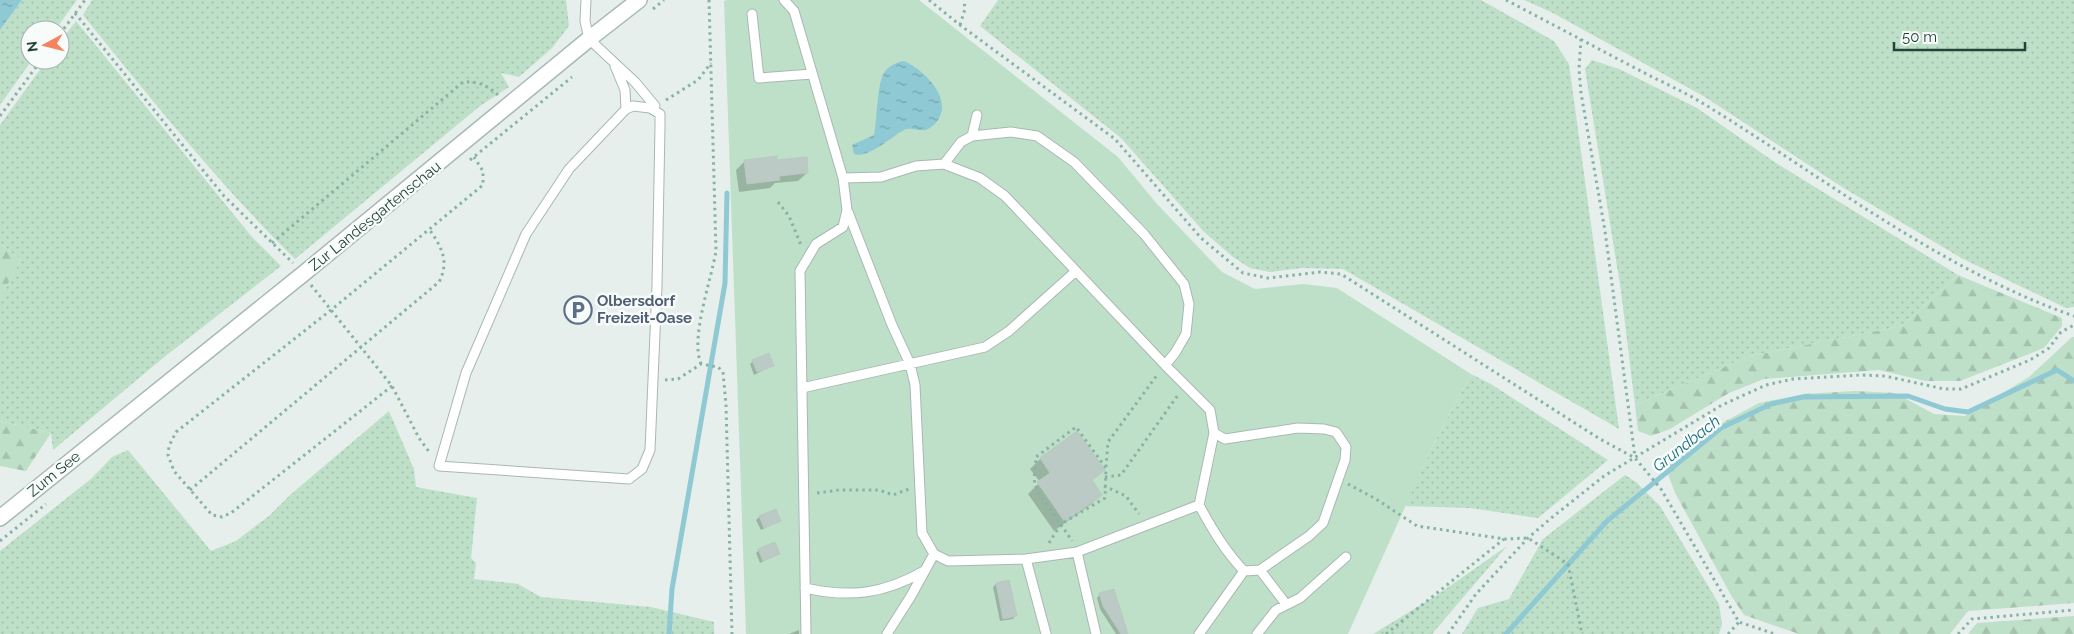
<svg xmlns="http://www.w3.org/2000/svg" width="2074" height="634" font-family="Raleway,sans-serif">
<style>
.grass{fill:url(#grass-dots)}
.forest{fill:url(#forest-firs)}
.park{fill:#bfe0c8}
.water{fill:url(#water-ripples)}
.shadow{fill:#0003}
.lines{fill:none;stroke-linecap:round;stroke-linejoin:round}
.stream{stroke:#8ec9d4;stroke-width:5}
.building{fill:#bbcac4;stroke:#b8c9c2}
.service-casing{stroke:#a8b8b2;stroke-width:11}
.minor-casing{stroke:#a8b8b2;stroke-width:18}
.path{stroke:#86b3a5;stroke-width:3;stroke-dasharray:2.5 4;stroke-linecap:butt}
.service{stroke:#fff;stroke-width:9}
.minor{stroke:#fff;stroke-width:15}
.labels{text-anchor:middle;stroke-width:5;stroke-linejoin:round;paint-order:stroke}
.street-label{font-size:15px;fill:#24423a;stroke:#f7fbf9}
.service-label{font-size:15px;font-weight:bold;fill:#4e5e75;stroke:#f7fbf9;text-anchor:start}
.water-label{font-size:16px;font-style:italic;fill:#1c6f80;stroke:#f7fbf9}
</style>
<defs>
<pattern id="grass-dots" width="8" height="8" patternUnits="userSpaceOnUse" patternTransform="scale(1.25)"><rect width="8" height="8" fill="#bfe0c8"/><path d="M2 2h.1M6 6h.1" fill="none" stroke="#a4c1ad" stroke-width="1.8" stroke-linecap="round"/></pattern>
<pattern id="forest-firs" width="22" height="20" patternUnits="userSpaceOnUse" patternTransform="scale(1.25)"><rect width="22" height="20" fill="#bfe0c8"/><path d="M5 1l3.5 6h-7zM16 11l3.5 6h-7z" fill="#a4c1ad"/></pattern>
<pattern id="water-ripples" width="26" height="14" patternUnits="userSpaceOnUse" patternTransform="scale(1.25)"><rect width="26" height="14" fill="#8ec9d4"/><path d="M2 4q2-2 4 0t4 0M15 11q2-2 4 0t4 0" fill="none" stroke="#74a5ad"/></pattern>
</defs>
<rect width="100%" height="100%" fill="#e6efeb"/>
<path class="grass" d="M22,0H77L55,30H30V60H32L0,105V30Z
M92,0H566L569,26L552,48L519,77L501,73L509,87L480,106L295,259C218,183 151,99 83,15Z
M998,0H1481L1554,41L1569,64L1619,429L1343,269L1302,268L1270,272L1250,268L1233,257L1204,232L1121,138L980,26Z
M1524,0H2074V307L2066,308L1963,259L1842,187L1705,97L1551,12Z
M76,21L252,237L281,266L163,358L53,450L51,433L0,421V298L21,260L0,244V125L47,60H60V42Z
M1592,60L1619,69L1697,108L1776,163L1958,275L1902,326L1750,356L1635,405L1621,291L1585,69Z
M1471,374L1491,384L1608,460L1538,518L1470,508L1405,506L1433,445Z
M389,411L414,469L416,487L477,498L471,558L476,563L474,579L518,584L541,597L651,607L714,622V634H0V551L92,478L112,457L128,450L211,551L236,541L269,516L290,495Z
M1625,475L1636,482L1660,506L1719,604L1722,624L1719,634H1462L1478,608L1509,599L1543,539Z
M1507,546L1432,634H1373L1437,595Z"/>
<path class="forest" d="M0,244L21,260L0,298Z
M1958,275L2062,318V326L2044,348L1960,381H1925L1879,370L1764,379L1729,393L1670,429L1651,436L1638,431L1635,405L1750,356L1902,326Z
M2072,337H2074V603L1968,611L1950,634H1799L1744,615L1732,597L1675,493L1664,463L1694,438L1759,403L1804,394L1855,391L1895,393L1934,414L1965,416L2029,377Z
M0,421L51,433L26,471L0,466Z
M2074,616V634H1968L1977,623Z"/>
<path class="park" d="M727,0H919L1118,157L1157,204L1222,272L1255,289L1303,284L1337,288L1471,374L1433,445L1348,634H746L724,1Z"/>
<path class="water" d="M0,0H22L0,30Z
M904,61C927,71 960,106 930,128C921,134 913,126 904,130C892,136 869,159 854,154L852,145L874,135C877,121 877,84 884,73C888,66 897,62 904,61Z"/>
<path class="shadow" d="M745,161L807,173L798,181L775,183L770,188L739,192L736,170Z
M753,361L773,365L754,375L750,364Z
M1040,459L1103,470L1091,481L1101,495L1090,505L1054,531L1028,494L1040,482L1030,469Z
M759,517L779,521L761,530L756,520Z
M759,550L778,554L760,563L756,553Z
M1008,581L1016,615L1013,619L1000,621L993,587L996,584Z
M1100,594L1127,634H1116L1100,609L1097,598Z
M799,630V634H789Z"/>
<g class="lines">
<path class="stream" d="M669,634L672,589L725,283L727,193
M1506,634L1607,521L1721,428L1771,404L1803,397L1908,396L1945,409L1968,412L2057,370L2074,381"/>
</g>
<path class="building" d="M777,156V160L807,157L808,173L779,176L780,180L747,184L744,160Z
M769,353L774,366L757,372L752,360Z
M1077,431L1105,470L1092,480L1102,495L1065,522L1037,482L1050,473L1040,458Z
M776,509L781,521L764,528L759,516Z
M775,542L780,554L763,561L758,549Z
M1009,580L1017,616L1003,619L996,583Z
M1114,589L1128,634H1121L1103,606L1099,593Z"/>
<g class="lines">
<g class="service-casing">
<path id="service" d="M586,0L585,21L589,39L635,82L655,106
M784,0L794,11L843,178L847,210L843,227L816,244L800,271L806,634
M752,14L759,78L812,74
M615,66L625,90L626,109
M633,106L650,108L660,114V126L657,286L650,450L642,469L629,479L439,466L466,373L526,234L569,169L626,109Z
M972,136L977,115
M944,164L961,142L972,136L1011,132L1037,136L1074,162L1144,234L1184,284L1189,304L1186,334L1175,353L1165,365
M843,178L881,177L916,166L944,164L980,178L1005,196L1165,365L1210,410L1214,433L1199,505C1212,529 1225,551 1244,571L1260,570L1309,536L1323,523L1345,460L1346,447L1336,432L1324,429L1298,428L1225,439L1214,433
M848,212L892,325L910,364L915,385L922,533L934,554L948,561L1026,559L1077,552L1199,505
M802,388L985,347L1009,331L1076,271
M1077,552L1096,634
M1026,559L1046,634
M1260,570L1286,604
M805,588C850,598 884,594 924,571
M887,634L911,596L934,554
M1199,634L1244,571
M1257,634L1276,610L1300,598L1346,557"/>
</g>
<g class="minor-casing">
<path id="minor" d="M0,518L303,274L589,39L639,0"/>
</g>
<path class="path" d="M929,0L960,25L1115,139L1201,238L1243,273L1268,278L1320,272L1341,274L1600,439L1635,458L1661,489L1739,622L1775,634
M1506,0C1550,23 1593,46 1637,69C1659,81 1683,91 1704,104C1825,178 1939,269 2074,316
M653,9L664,0
M75,13L224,196L293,263
M960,25L965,9L964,0
M60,34L85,0
M1581,39L1579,69L1581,93L1605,231L1635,457
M666,100L698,80L711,63
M0,116L41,60
M470,160L572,77
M778,202L789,216L801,245
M272,243L463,82C477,81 487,85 498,95
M311,285L392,386L419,438L430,453
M701,364C690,338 711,281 716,251L709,0
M665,380L678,379L701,364L718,367L723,372L726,405L732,634
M392,386L231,513L222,517L212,515L174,471L168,455L169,446L176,432L331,310L483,185V171L474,157
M1106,467L1108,442L1157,375
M1105,477L1121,475L1178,395
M1348,484L1376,499L1417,526L1505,539L1528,538L1568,564L1582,634
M1104,486L1126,496L1139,514
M190,490L439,282C450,261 441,246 429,229
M817,493L839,490H879L893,495L909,489
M0,541L46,504
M1049,543L1061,524L1105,498L1106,468L1076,427L1036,457C1036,465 1033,476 1035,484C1037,494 1065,529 1072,541
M1386,634L1504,539
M1448,634L1476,594L1528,538L1550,519L1604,476L1722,405L1766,385L1793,379L1861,375L1885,376L1944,389H1961L2030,360L2049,348L2061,332L2074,325
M1728,634L1739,622
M1958,634L1972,619L2074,610"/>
<use href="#service" class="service"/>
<use href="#minor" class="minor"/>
</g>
<defs>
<g id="parking-ring" transform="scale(1.4375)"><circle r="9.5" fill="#f7fbf9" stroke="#5c6f8a" stroke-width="1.5"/><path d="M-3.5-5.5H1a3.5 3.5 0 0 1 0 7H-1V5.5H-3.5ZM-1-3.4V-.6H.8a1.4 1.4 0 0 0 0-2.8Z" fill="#5c6f8a"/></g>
</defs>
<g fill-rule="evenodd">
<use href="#parking-ring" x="578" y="310"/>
</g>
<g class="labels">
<g class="street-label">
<text transform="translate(375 216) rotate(-39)" y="5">Zur Landesgartenschau</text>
<text transform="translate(54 474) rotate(-39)" y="5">Zum See</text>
</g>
<g class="service-label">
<text x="597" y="306">Olbersdorf<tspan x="597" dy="17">Freizeit-Oase</tspan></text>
</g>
<g class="water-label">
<text transform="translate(1686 443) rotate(-38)" y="6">Grundbach</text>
</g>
</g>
<g transform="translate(45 45) rotate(263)"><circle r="24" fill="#f7fbf9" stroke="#a3b1ad"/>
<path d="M0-4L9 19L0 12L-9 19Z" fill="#f4845f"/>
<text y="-8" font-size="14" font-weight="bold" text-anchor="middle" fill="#24423a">N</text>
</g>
<path d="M1894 42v8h131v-8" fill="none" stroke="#24423a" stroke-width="2.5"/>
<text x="1902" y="42" font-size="15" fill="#24423a" stroke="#f7fbf9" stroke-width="4" paint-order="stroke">50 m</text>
</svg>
